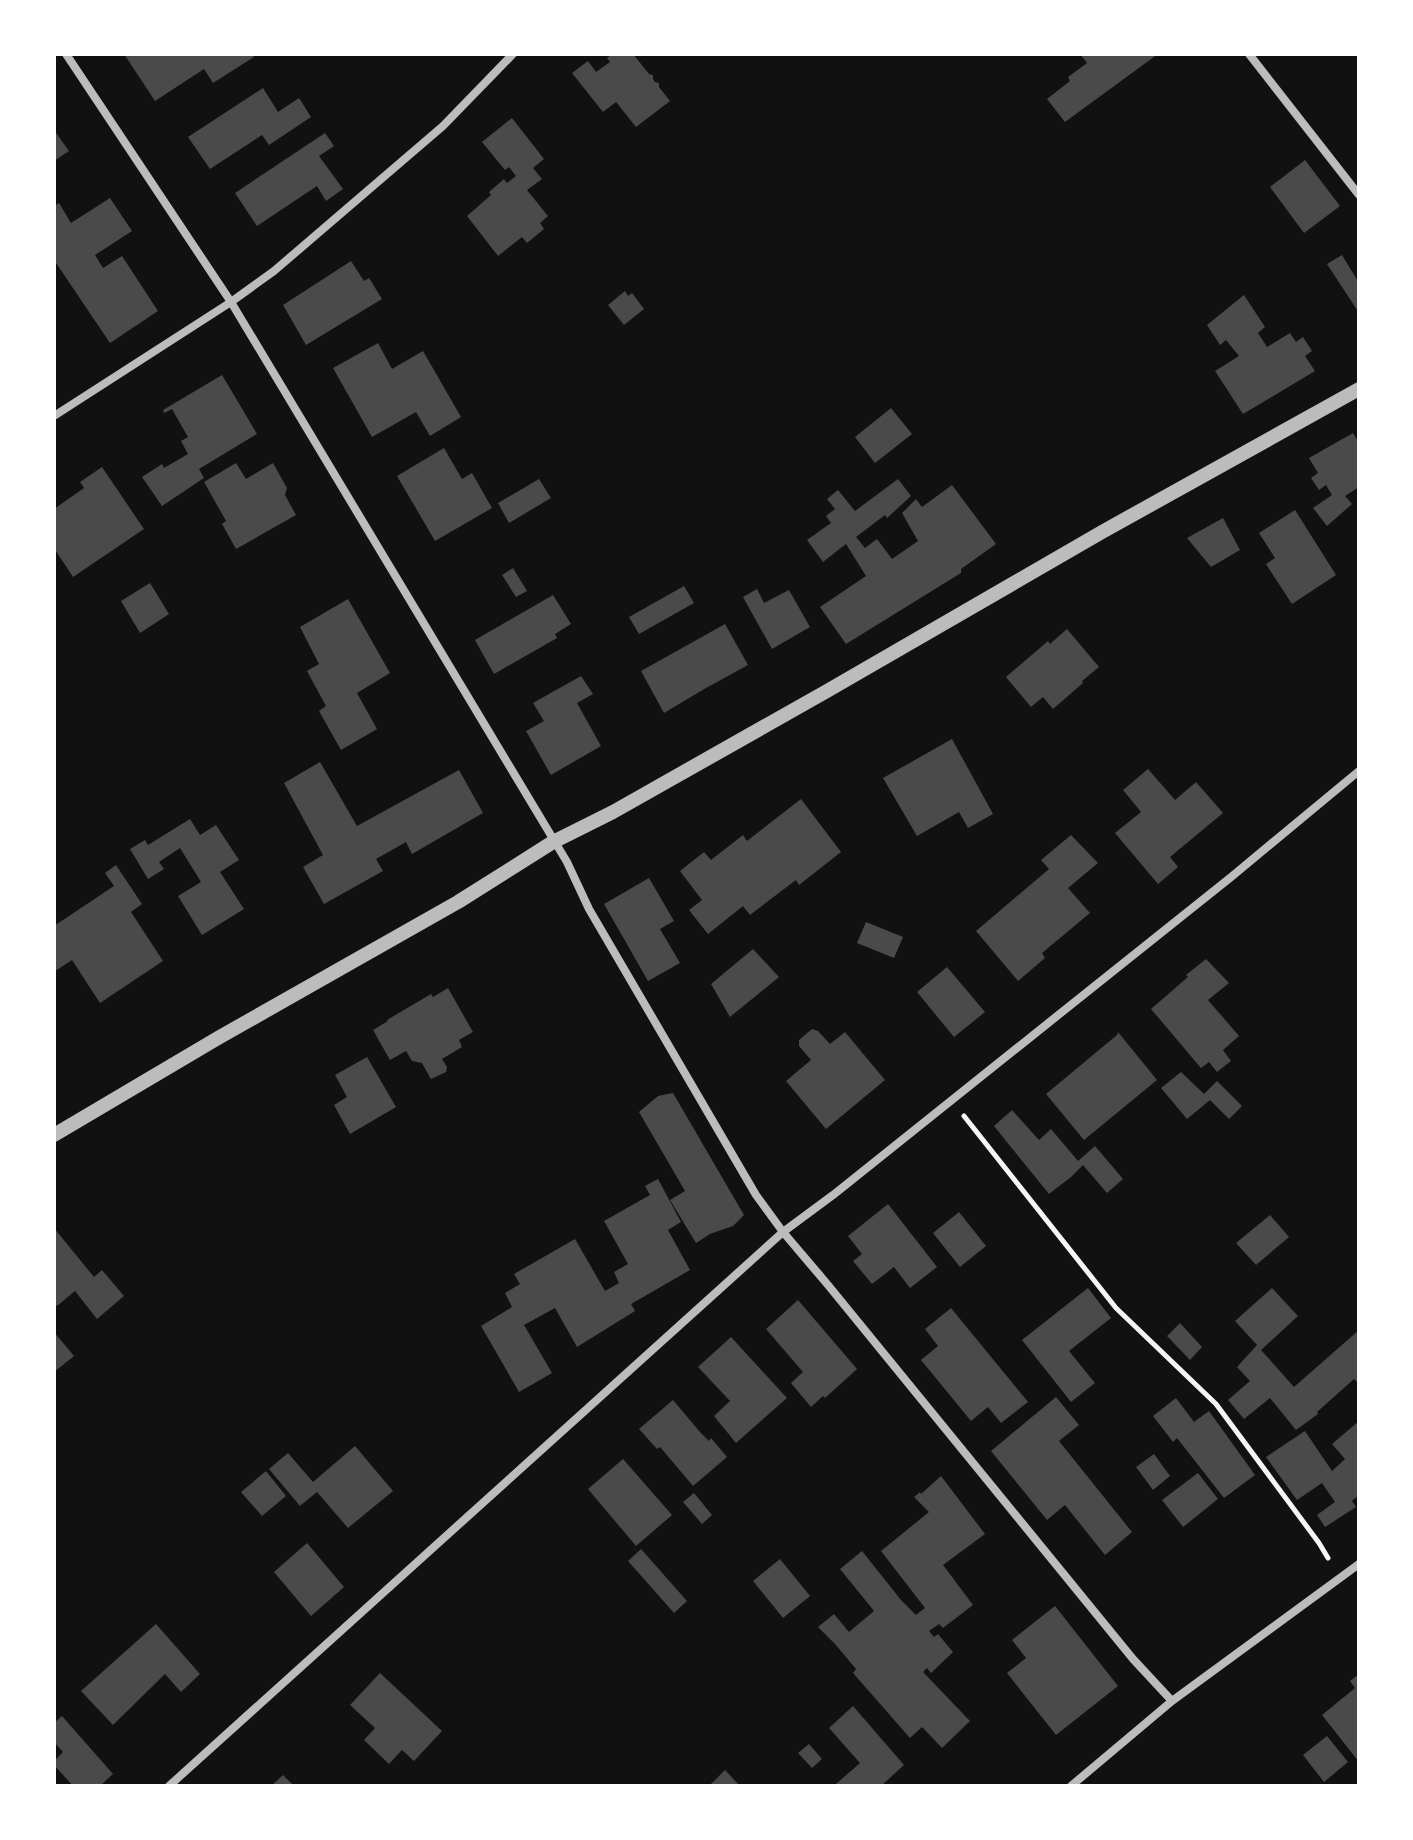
<svg xmlns="http://www.w3.org/2000/svg" width="1413" height="1840" font-family="'IBM Plex Sans',sans-serif">
<style>
.building{fill:#4a4a4a}
.lines{fill:none;stroke-linecap:round;stroke-linejoin:round}
.path{stroke:#f5f5f5;stroke-width:5}
.minor{stroke:#bcbcbc;stroke-width:8}
.tertiary{stroke:#bcbcbc;stroke-width:14}
</style>
<rect width="100%" height="100%" fill="#111"/>
<path class="building" d="M124,54H252L254,57L213,83L204,69L155,101Z
M612,54H633L649,74L653,75V79L655,82L659,83V87L670,101L636,127L616,102L603,112L572,73L588,61L596,72L610,62L607,58Z
M1080,54H1158L1065,122L1047,99L1070,81L1068,77L1087,63Z
M263,88L278,112L299,98L311,117L269,145L262,135L210,169L188,137Z
M512,118L544,159L533,168L542,179L527,190L548,216L540,223L544,229L527,243L522,237L498,256L467,216L491,195L489,192L504,179L507,183L516,176L509,167L505,170L482,142Z
M54,130L69,151L54,161Z
M325,133L334,146L319,156L343,189L326,201L317,186L257,226L235,193Z
M1305,160L1340,206L1304,233L1270,187Z
M110,198L132,231L95,255L103,268L122,256L158,311L110,343L54,260V206L59,203L71,223Z
M1342,255L1359,283V313L1327,264Z
M351,261L364,281L369,278L382,299L306,345L283,305Z
M625,291L628,296L632,293L644,309L624,325L608,305Z
M1244,295L1265,327L1258,333L1267,347L1290,333L1296,342L1303,337L1312,351L1305,356L1315,371L1243,414L1215,371L1239,356L1226,340L1220,345L1207,325Z
M378,343L392,369L423,351L461,417L430,436L416,412L372,437L333,368Z
M222,375L257,434L199,469L204,478L162,506L142,477L162,464L164,468L188,454L181,441L188,437L172,409L164,413L163,410Z
M891,408L912,434L875,463L855,437Z
M1353,433L1359,443V487L1345,496L1352,504L1327,526L1313,508L1332,495L1326,485L1319,490L1311,478L1318,473L1309,458Z
M444,448L462,479L472,473L492,508L435,541L397,476Z
M236,463L246,479L273,463L287,488L285,495L296,515L236,549L222,524L226,521L204,482Z
M102,467L144,529L73,577L54,548V509L84,488L80,482Z
M539,479L551,498L509,523L498,503Z
M898,479L911,496L887,518L885,515L856,537L865,548L877,539L892,559L918,541L902,513L916,499L922,507L952,485L996,544L961,569V573L846,644L820,607L866,576L846,544L823,562L807,540L831,523L826,516L835,509L827,499L838,490L855,511Z
M1295,510L1336,575L1292,604L1266,564L1275,558L1259,533Z
M1223,518L1240,550L1211,567L1187,538Z
M513,568L527,591L516,597L502,575Z
M150,583L169,614L140,633L121,601Z
M684,586L694,603L639,634L629,617Z
M757,589L764,603L789,590L810,627L772,649L743,597Z
M553,595L571,624L555,634L557,638L494,674L475,640Z
M348,599L390,673L357,693L377,729L341,750L319,711L326,706L307,671L319,664L300,627Z
M725,624L748,665L706,688L664,713L641,671Z
M1067,629L1099,667L1082,681L1083,683L1053,709L1043,697L1031,707L1006,677L1048,641L1050,644Z
M581,676L593,694L577,703L601,746L551,775L526,731L544,721L533,703Z
M952,739L993,814L968,828L959,812L917,836L883,778Z
M320,762L357,826L459,770L483,813L412,854L406,842L376,859L383,871L324,904L303,867L323,855L284,783Z
M1148,769L1175,800L1196,782L1223,813L1170,857L1178,867L1158,884L1115,833L1141,812L1123,790Z
M801,799L841,852L799,885L796,880L750,915L743,906L708,934L689,910L702,900L680,871L704,852L711,860L743,835L747,841Z
M190,819L200,835L216,825L239,860L220,872L244,909L202,935L178,896L201,882L180,848L159,862L164,869L148,879L130,849L145,840L148,845Z
M1071,835L1098,863L1068,888L1090,913L1042,953L1045,958L1018,981L976,931L1049,869L1041,860Z
M116,865L142,904L131,912L163,961L100,1003L72,960L55,971L54,969V926L114,886L105,873Z
M649,878L674,921L660,929L680,963L648,981L604,904Z
M866,922L903,937L894,958L857,943Z
M753,949L779,977L730,1017L711,984Z
M1206,959L1229,983L1208,1000L1239,1036L1223,1050L1231,1061L1217,1072L1209,1062L1201,1068L1151,1009L1188,977L1186,975Z
M947,967L985,1012L954,1037L917,992Z
M448,988L473,1032L459,1040L462,1047L442,1059L447,1067L446,1072L431,1079L422,1063L412,1061L406,1051L390,1060L373,1030L388,1021L387,1020L431,994L433,997Z
M812,1029L818,1031L830,1044L845,1032L885,1080L826,1129L786,1081L811,1060L799,1046V1040Z
M1118,1032L1157,1080L1084,1140L1046,1094L1117,1035Z
M367,1057L396,1107L350,1134L334,1105L347,1097L335,1075Z
M1181,1072L1204,1094L1217,1081L1242,1106L1229,1119L1210,1100L1187,1119L1161,1088Z
M673,1093L744,1215L733,1226L710,1234L696,1243L670,1200L685,1191L639,1112L658,1096Z
M1012,1110L1039,1140L1051,1129L1078,1161L1095,1146L1123,1179L1107,1193L1083,1165L1071,1177L1049,1194L994,1126Z
M658,1179L681,1222L668,1230L690,1270L631,1304L635,1311L577,1347L555,1308L524,1325L552,1373L519,1392L481,1326L512,1307L505,1293L520,1284L514,1274L575,1239L605,1291L619,1283L614,1272L628,1264L604,1221L650,1195L645,1186Z
M888,1204L937,1267L910,1288L894,1267L872,1284L853,1261L862,1254L848,1236Z
M959,1212L986,1246L960,1267L933,1233Z
M1270,1215L1289,1237L1256,1265L1236,1243Z
M54,1228L94,1277L102,1270L124,1296L97,1319L75,1291L57,1306L54,1302Z
M1088,1288L1111,1318L1069,1351L1095,1383L1071,1402L1022,1340Z
M1272,1288L1298,1316L1261,1350L1294,1387L1359,1330V1384L1354,1379L1317,1412L1318,1414L1296,1430L1270,1398L1244,1419L1228,1400L1250,1381L1237,1367L1257,1345L1235,1321Z
M798,1300L857,1369L825,1398L823,1396L811,1407L791,1383L803,1372L766,1329Z
M951,1308L1028,1402L1001,1423L988,1407L971,1421L921,1360L938,1346L925,1329Z
M1180,1323L1202,1347L1190,1360L1167,1336Z
M54,1332L74,1356L54,1372Z
M731,1337L787,1398L736,1443L714,1416L730,1401L698,1367Z
M1056,1397L1079,1425L1059,1441L1132,1532L1105,1555L1065,1505L1047,1520L991,1451Z
M1176,1398L1194,1422L1209,1411L1255,1475L1224,1498L1177,1438L1173,1442L1153,1416Z
M673,1400L700,1432L709,1441L711,1438L727,1457L693,1486L660,1447L657,1449L639,1429Z
M1359,1421V1495L1352,1501L1356,1507L1325,1527L1317,1515L1335,1502L1322,1483L1297,1500L1266,1457L1305,1431L1332,1471L1345,1459L1332,1444Z
M355,1446L393,1491L348,1528L317,1492L300,1506L269,1469L288,1453L313,1482Z
M1154,1454L1170,1476L1153,1490L1136,1467Z
M623,1459L672,1515L636,1546L588,1489Z
M266,1471L286,1496L262,1516L241,1492Z
M1198,1473L1218,1499L1183,1527L1162,1500Z
M941,1476L985,1534L943,1565L973,1605L943,1628L939,1624L929,1631L934,1637L938,1634L953,1652L931,1673L927,1668L923,1672L970,1721L942,1748L922,1727L910,1738L853,1673L856,1669L835,1644L818,1627L834,1614L849,1632L874,1611L840,1569L862,1551L901,1600L916,1615L925,1608L881,1551L929,1512L914,1497L920,1492L921,1494Z
M694,1493L712,1515L702,1524L683,1502Z
M307,1543L344,1587L311,1616L274,1572Z
M641,1549L687,1601L674,1613L628,1561Z
M780,1559L810,1596L783,1618L753,1581Z
M1055,1606L1118,1686L1056,1735L1007,1673L1026,1658L1012,1640Z
M156,1624L200,1674L181,1692L165,1674L113,1725L81,1691Z
M380,1673L442,1731L414,1761L402,1750L389,1764L364,1740L375,1728L350,1705Z
M1359,1674V1762L1322,1715L1355,1688L1350,1681Z
M853,1706L904,1765L881,1786H838L836,1784L860,1763L829,1728Z
M62,1716L113,1774L100,1786H73L54,1765V1761L63,1752L54,1742V1723Z
M1327,1736L1348,1762L1324,1782L1303,1755Z
M809,1744L822,1759L812,1768L798,1753Z
M725,1770L740,1786H709Z
M283,1775L294,1786H271Z"/>
<g class="lines">
<path class="path" d="M964,1116L1116,1308L1216,1404L1319,1543L1328,1558"/>
<path class="minor" d="M66,54L231,302L567,862L589,909L756,1195L783,1232L828,1285L1133,1659L1172,1701
M1249,54L1359,195
M54,416L231,302L274,271L443,126L513,54
M169,1786L783,1232L833,1195L1231,877L1359,771
M1071,1786L1172,1701L1359,1564"/>
<path class="tertiary" d="M54,1135L218,1038L458,902L553,842L613,812L827,691L1102,532L1359,389"/>
</g>
<rect width="1413" height="1840" fill="none" stroke="#ffffff" stroke-width="112"/>
</svg>
